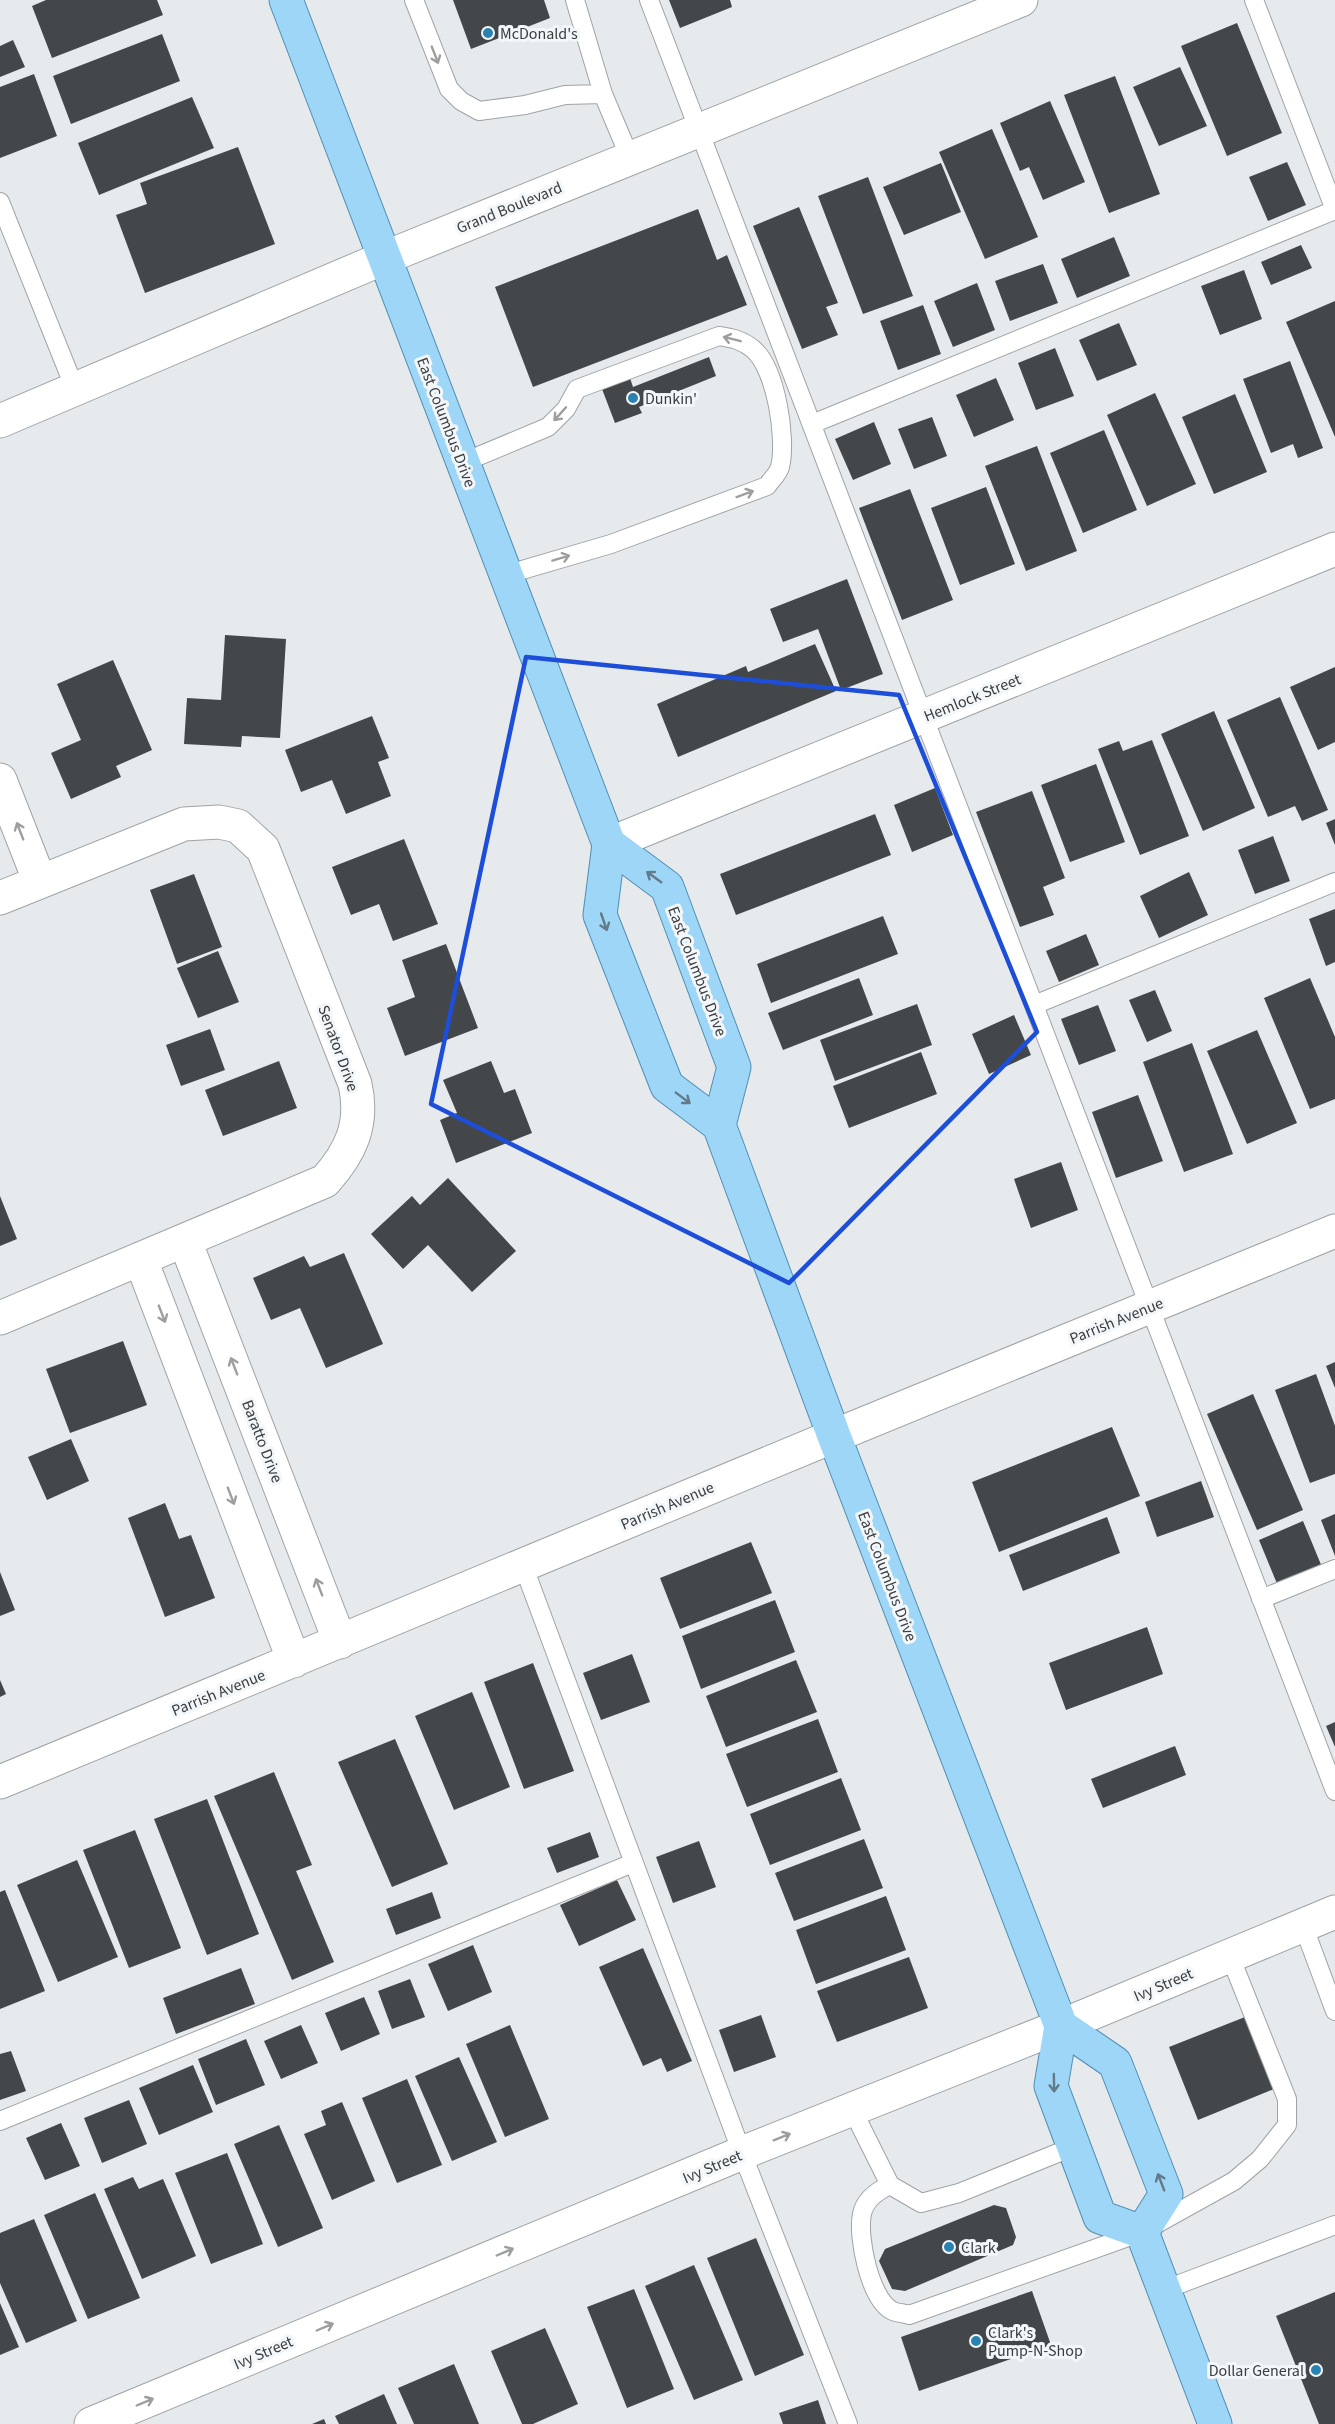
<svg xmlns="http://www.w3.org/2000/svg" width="1335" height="2424" font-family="'Source Sans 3',sans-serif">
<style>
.building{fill:#444749}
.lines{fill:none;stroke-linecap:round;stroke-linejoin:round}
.lane-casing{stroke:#a0a3a6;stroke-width:20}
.street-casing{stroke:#a0a3a6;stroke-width:35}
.primary-casing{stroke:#518fb2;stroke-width:35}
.lane{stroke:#fff;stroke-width:18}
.street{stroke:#fff;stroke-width:33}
.primary{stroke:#9ed6f7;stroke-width:33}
.oneway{stroke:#9d9e9e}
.oneway2{stroke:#637a88}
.marked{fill:none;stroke:#1d4ed8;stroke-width:4.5;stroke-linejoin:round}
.poi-dot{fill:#2a82b1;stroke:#f3f7fa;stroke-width:2}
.labels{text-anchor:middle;stroke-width:6;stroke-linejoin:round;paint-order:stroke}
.poi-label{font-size:16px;fill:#3b3d3e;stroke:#f3f7fa;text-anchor:start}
.street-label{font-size:16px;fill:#3b3d3e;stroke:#f3f7fa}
</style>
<rect width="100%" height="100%" fill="#e6eaed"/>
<path class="building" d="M46,0H157L163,15L52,58L32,6Z
M453,0H544L550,18L471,49Z
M669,0H730L732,7L680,28Z
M1237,23L1282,133L1227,156L1181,46Z
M162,34L180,81L71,124L53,76Z
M13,40L25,67L0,77V46Z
M1180,67L1207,126L1159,146L1133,87Z
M34,74L57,136L0,158V87Z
M1115,76L1160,194L1109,213L1064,95Z
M192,97L214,148L99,195L78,143Z
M1050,101L1085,182L1043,200L1029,167L1020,171L1000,123Z
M992,129L1038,237L985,259L939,152Z
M238,147L275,244L145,293L116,215L147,204L140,183Z
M1287,162L1306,205L1268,221L1249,177Z
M941,163L961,212L904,235L883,187Z
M868,177L913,296L863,314L818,196Z
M799,207L838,303L826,307L838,335L802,349L753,226Z
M698,209L717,260L727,255L747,305L533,387L495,287Z
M1114,237L1130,276L1077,298L1061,259Z
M1301,245L1312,268L1271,285L1261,262Z
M1043,264L1058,303L1010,321L995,281Z
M1244,270L1262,319L1220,335L1201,286Z
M977,283L995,330L953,347L934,301Z
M1335,301V437L1286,322Z
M923,305L941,354L898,370L880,321Z
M1119,323L1137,365L1097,381L1079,340Z
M1055,348L1074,396L1036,410L1018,363Z
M709,357L716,376L639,407L642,413L615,423L602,389L630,378L633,387Z
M1290,361L1323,448L1298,458L1293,444L1271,453L1243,379Z
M996,378L1014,420L974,437L956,395Z
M1155,393L1196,484L1147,506L1107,415Z
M1235,394L1267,472L1214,494L1182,417Z
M932,417L947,456L914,469L898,429Z
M874,422L891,464L853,480L835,439Z
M1104,430L1137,510L1083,533L1050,453Z
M1037,446L1077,551L1026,571L985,466Z
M986,487L1015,564L960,585L931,508Z
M910,489L953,600L902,620L859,508Z
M847,579L883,674L841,690L818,629L783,642L770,609Z
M225,635L286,639L280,738L242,736L241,747L184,744L187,698L221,700Z
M815,644L836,691L678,757L657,704L746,666L748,672Z
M113,660L152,750L116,766L121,777L71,799L51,753L81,740L57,684Z
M1335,667V742L1318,750L1290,687Z
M1280,697L1328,810L1302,821L1295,806L1268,817L1227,720Z
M1214,711L1255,808L1203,831L1161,734Z
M372,716L389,758L378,762L391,796L346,814L332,780L301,792L285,750Z
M1152,740L1189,836L1140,855L1098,749L1119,741L1123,751Z
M1096,764L1125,842L1070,862L1041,785Z
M935,788L953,835L912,852L894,805Z
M1032,791L1065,878L1043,887L1054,915L1020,927L976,812Z
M875,814L891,855L736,915L720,874Z
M1335,819V845L1326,823Z
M1273,836L1290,881L1255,894L1238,850Z
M404,839L438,924L393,941L379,904L351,915L332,867Z
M1189,872L1208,915L1159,938L1140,896Z
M194,874L222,947L177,964L150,890Z
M1335,909V962L1326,966L1309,919Z
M883,916L898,954L771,1003L757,964Z
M1086,934L1099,965L1059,982L1046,951Z
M446,944L478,1028L405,1056L387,1008L415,997L402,960Z
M218,951L239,1002L198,1018L177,968Z
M859,978L873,1015L783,1050L768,1013Z
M1310,978L1335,1037V1099L1310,1109L1264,998Z
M1155,990L1172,1031L1147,1042L1129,1000Z
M917,1004L932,1045L835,1081L820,1040Z
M1098,1005L1116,1051L1079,1065L1061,1019Z
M1014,1015L1031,1055L989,1074L972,1034Z
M210,1029L225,1070L181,1086L166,1045Z
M1257,1030L1297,1123L1247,1144L1207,1051Z
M1192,1043L1233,1154L1184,1172L1143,1062Z
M921,1052L937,1094L849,1128L833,1086Z
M279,1061L297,1108L223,1136L205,1090Z
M491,1061L504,1093L515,1089L532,1133L456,1163L440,1120L457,1113L443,1080Z
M1138,1095L1163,1161L1116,1178L1092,1112Z
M1061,1162L1078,1210L1031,1228L1014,1179Z
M448,1178L516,1251L472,1292L428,1245L403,1269L371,1234L412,1196L420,1205Z
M0,1196L17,1239L0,1246Z
M344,1253L383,1344L326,1368L300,1308L271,1320L253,1278L304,1256L310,1267Z
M123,1341L147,1405L70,1433L46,1369Z
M1335,1362V1388L1326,1366Z
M1316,1374L1335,1426V1474L1310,1483L1275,1390Z
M1253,1394L1303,1510L1257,1530L1207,1414Z
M1112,1427L1140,1496L999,1552L972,1482Z
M71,1439L89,1481L47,1500L28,1457Z
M1201,1481L1214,1517L1157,1537L1145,1502Z
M165,1503L179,1539L191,1535L215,1598L165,1617L128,1518Z
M1335,1514V1556L1321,1520Z
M1107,1517L1120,1553L1023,1591L1009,1555Z
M1303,1521L1322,1567L1278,1586L1259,1540Z
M751,1542L772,1593L680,1629L660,1578Z
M0,1572L15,1610L0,1616Z
M775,1600L795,1652L701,1689L682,1636Z
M1147,1627L1163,1674L1066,1710L1049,1663Z
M632,1654L650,1702L601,1720L583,1673Z
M796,1660L817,1712L726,1747L706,1696Z
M533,1663L574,1771L524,1789L484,1682Z
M0,1680L6,1694L0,1697Z
M472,1692L510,1787L454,1810L415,1716Z
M818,1719L838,1772L747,1807L726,1754Z
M1335,1722V1747L1326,1726Z
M395,1739L448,1864L392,1887L338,1762Z
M1175,1746L1186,1775L1103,1808L1091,1779Z
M274,1772L312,1865L296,1871L334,1962L292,1980L214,1796Z
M841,1778L861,1830L770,1865L750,1814Z
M207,1799L259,1934L207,1955L154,1819Z
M135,1830L181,1948L129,1968L83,1850Z
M590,1832L599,1857L557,1873L547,1848Z
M864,1839L883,1888L794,1921L775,1873Z
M699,1841L716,1887L673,1903L656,1857Z
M77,1860L118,1957L58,1982L17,1885Z
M617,1880L636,1920L579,1946L560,1905Z
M5,1890L45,1991L0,2009V1892Z
M432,1892L441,1918L396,1935L386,1909Z
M886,1896L906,1950L816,1984L796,1930Z
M473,1945L492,1992L448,2011L428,1964Z
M643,1948L692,2061L667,2072L661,2058L643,2066L599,1967Z
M909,1957L928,2008L837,2042L817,1991Z
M241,1968L255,2004L176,2034L163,1998Z
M410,1979L425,2017L392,2029L378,1991Z
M364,1997L380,2034L341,2051L325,2013Z
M761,2015L776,2057L734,2072L719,2030Z
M1245,2017L1274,2089L1198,2120L1169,2047Z
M301,2025L318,2063L281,2079L264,2041Z
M510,2025L549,2119L505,2137L466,2044Z
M246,2039L265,2085L216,2105L198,2059Z
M11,2051L26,2091L0,2100V2054Z
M459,2057L497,2142L452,2161L415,2076Z
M193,2065L213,2112L159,2135L139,2088Z
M407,2079L442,2165L397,2183L362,2098Z
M129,2100L147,2144L102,2163L84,2118Z
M342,2102L375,2181L332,2200L304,2134L326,2125L321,2111Z
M61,2123L80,2166L45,2180L26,2138Z
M279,2125L323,2228L278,2247L234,2144Z
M227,2153L263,2244L211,2264L175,2173Z
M133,2177L139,2189L163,2179L196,2256L142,2279L104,2189Z
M95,2193L140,2298L88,2319L44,2215Z
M994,2205L1006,2208L1016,2237L1013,2245L905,2291L892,2289L879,2261L885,2249Z
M34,2219L77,2321L26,2343L0,2283V2233Z
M756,2238L804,2355L755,2376L707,2258Z
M694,2265L743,2380L694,2400L645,2286Z
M634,2289L674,2389L627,2408L587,2307Z
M1032,2291L1051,2345L919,2391L901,2337Z
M1335,2292V2424H1319L1276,2316Z
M0,2303L19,2347L0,2355Z
M545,2328L578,2404L533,2424H522L491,2351Z
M454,2364L479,2424H414L398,2388Z
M384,2394L397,2424H339L335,2416Z
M818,2400L826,2424H783L779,2413Z
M324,2419L326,2424H312Z"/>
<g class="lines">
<g class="lane-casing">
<path id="lane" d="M414,0L449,89L461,101L479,111L525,105L565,95L603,94
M575,0L603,94L630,158
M649,0L1335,1791
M1254,0L1335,210
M0,202L75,389
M812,424L1335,210
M462,463L548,427L566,409L577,389L719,336C732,338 742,340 753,349C776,368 787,439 780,467C778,474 771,480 767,486L611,544L505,575
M1034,1005L1335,882
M523,1565L742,2153L848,2424
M1261,1599L1335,1569
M1303,1925L1335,2011
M852,2109L890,2185L921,2203L959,2193L1075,2146
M0,2121L633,1863
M890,2185C877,2191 865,2199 862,2214C857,2237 870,2298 891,2310C895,2313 904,2313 909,2315L1142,2232L1234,2181L1260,2159L1287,2125V2099L1230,1956
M1164,2290L1335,2225"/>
</g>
<g class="street-casing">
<path id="street" d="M0,421L384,258L1021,0
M0,780L40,882
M609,844L1335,549
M0,898L184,824L219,822L238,826L263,849L355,1084C364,1124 351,1152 325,1181L0,1318
M185,1241L340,1642
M141,1260L294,1661
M0,1782L834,1436L1335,1231
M91,2424L742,2153L1061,2026L1335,1912"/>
</g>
<g class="primary-casing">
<path id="primary" d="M286,0L609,844L600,915L667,1086L719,1125L834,1436L1061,2026L1051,2086L1100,2217L1142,2232L1215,2424
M609,844L667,887L734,1067L719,1125
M1061,2026L1115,2063L1166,2194L1142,2232"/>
</g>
<use href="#lane" class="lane"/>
<use href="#street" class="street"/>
<use href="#primary" class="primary"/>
</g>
<defs><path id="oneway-shaft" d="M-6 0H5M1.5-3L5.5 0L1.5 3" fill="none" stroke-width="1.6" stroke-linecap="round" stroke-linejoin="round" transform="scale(1.5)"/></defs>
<g class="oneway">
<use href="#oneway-shaft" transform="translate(435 55) rotate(69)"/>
<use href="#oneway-shaft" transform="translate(732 339) rotate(-166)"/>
<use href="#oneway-shaft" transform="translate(560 414) rotate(132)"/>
<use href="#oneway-shaft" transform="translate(745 494) rotate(-20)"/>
<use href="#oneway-shaft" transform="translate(561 558) rotate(-17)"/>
<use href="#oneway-shaft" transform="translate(20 831) rotate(-111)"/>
<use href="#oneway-shaft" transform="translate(162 1314) rotate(69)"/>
<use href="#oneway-shaft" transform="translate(234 1366) rotate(-111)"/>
<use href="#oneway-shaft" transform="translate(231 1496) rotate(69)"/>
<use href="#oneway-shaft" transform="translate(319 1587) rotate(-111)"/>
<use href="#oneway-shaft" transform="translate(782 2137) rotate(-22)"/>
<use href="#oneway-shaft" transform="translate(505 2252) rotate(-23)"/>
<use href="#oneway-shaft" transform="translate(325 2327) rotate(-23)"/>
<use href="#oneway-shaft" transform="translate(145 2402) rotate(-23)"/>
</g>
<g class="oneway2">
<use href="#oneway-shaft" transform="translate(654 877) rotate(-144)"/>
<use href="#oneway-shaft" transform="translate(604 922) rotate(71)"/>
<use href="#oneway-shaft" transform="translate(683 1098) rotate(37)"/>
<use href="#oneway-shaft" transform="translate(1054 2083) rotate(89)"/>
<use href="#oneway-shaft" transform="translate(1161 2182) rotate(-111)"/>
</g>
<path class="marked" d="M526,657L899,695L1037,1032L789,1283L431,1104Z"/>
<g class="poi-dot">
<circle cx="488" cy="33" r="6"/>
<circle cx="633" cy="398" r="6"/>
<circle cx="949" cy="2247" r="6"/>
<circle cx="976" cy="2341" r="6"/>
<circle cx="1316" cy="2370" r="6"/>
</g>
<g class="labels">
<g class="poi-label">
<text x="500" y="39">McDonald's</text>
<text x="645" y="404">Dunkin'</text>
<text x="961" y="2253">Clark</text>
<text x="988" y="2338">Clark's<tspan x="988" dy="18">Pump-N-Shop</tspan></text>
<text x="1304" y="2376" text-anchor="end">Dollar General</text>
</g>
<g class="street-label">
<text transform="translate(509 207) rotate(-22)" y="6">Grand Boulevard</text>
<text transform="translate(447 422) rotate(69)" y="6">East Columbus Drive</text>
<text transform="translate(972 697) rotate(-22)" y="6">Hemlock Street</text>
<text transform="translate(698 971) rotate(69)" y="6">East Columbus Drive</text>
<text transform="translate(339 1048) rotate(70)" y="6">Senator Drive</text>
<text transform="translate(1116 1320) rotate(-22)" y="6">Parrish Avenue</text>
<text transform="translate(263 1441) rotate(69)" y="6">Baratto Drive</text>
<text transform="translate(667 1505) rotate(-23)" y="6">Parrish Avenue</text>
<text transform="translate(888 1576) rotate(69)" y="6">East Columbus Drive</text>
<text transform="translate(218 1692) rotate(-22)" y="6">Parrish Avenue</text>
<text transform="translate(1163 1984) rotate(-23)" y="6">Ivy Street</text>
<text transform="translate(712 2166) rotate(-23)" y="6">Ivy Street</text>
<text transform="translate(263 2352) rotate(-23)" y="6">Ivy Street</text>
</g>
</g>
</svg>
